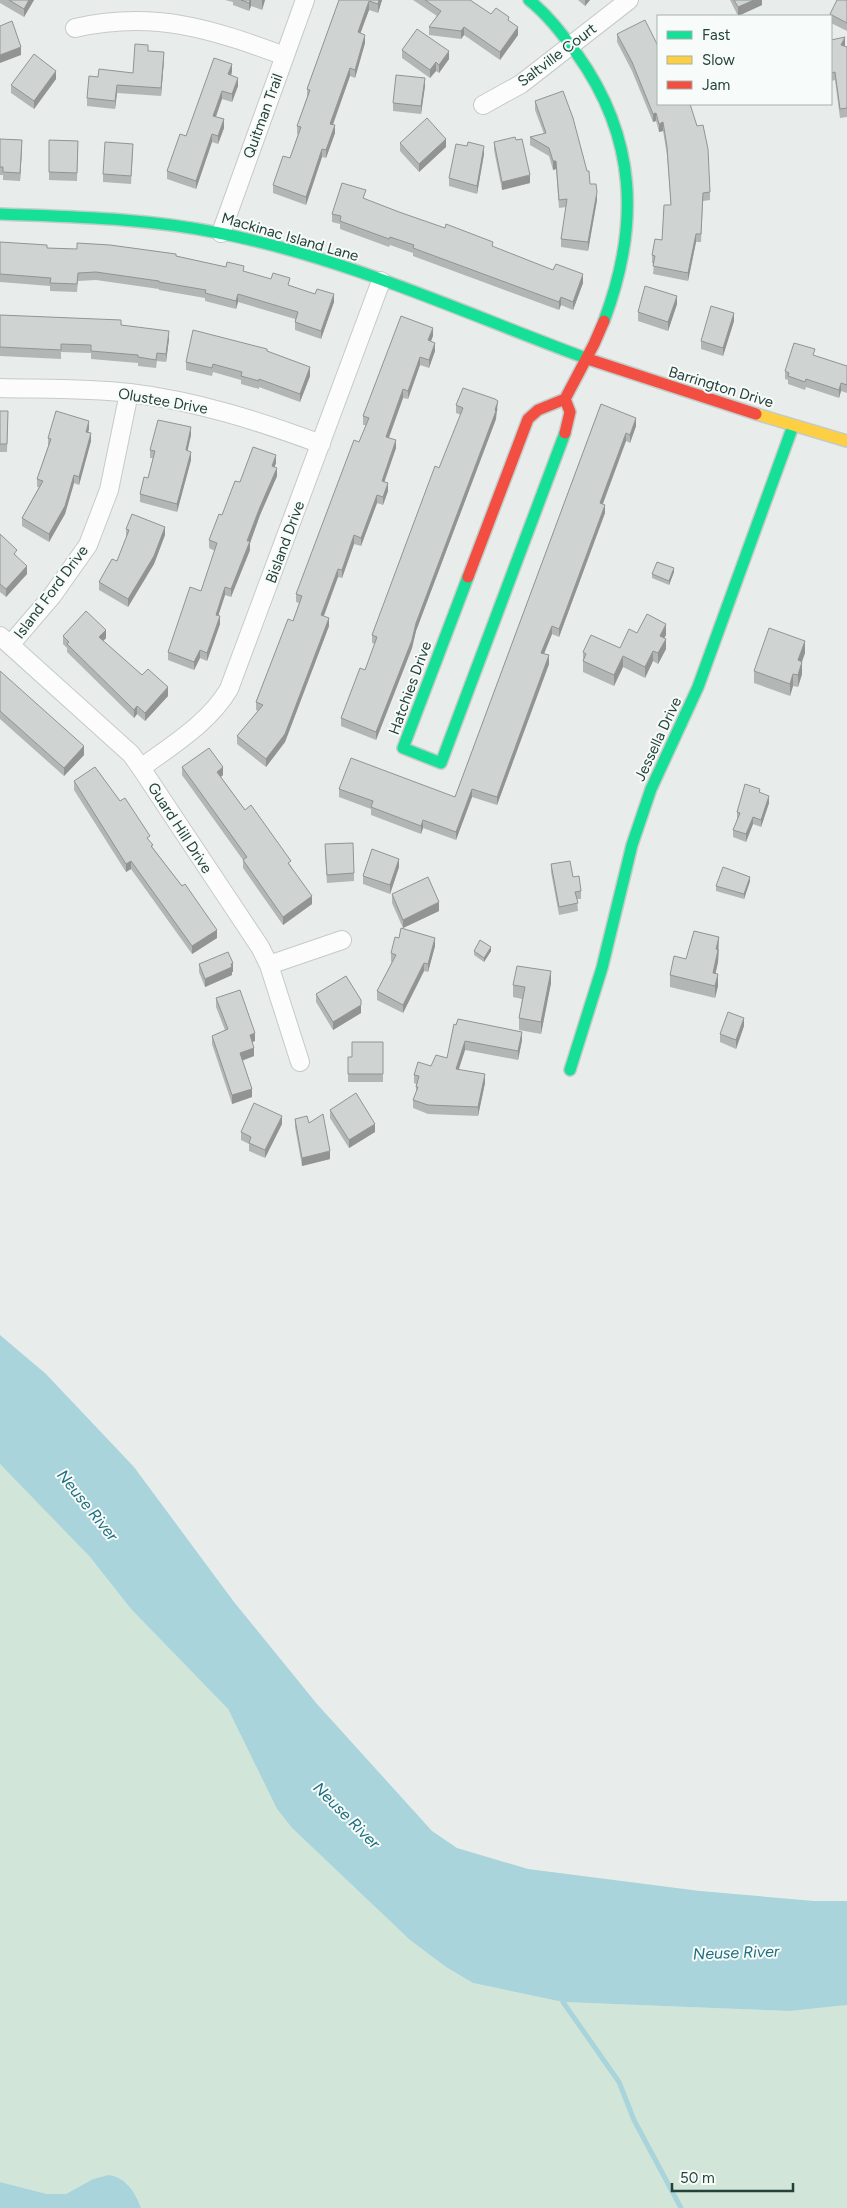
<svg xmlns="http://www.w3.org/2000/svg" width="847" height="2208" font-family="Figtree,sans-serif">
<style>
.green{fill:#d1e6d8}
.water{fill:#a9d4db}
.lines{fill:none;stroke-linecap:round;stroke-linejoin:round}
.stream{stroke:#a9d4db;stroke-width:5}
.street-casing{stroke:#c5cac8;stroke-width:20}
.fast-casing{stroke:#c3cbc8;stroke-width:14}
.slow-casing{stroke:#c3cbc8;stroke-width:14}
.jam-casing{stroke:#c3cbc8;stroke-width:14}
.street{stroke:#fcfcfc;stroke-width:18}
.fast{stroke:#16e098;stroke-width:11}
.slow{stroke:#ffcf43;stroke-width:11}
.jam{stroke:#f24e42;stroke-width:11}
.wall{fill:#b2b6b5}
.shaded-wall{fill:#919493}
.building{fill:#cfd4d2;stroke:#919493}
.labels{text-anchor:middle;stroke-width:4;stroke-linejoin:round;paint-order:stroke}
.street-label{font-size:15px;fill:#24423a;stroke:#f7fbf9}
.water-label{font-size:16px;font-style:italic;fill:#1c6f80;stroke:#f7fbf9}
</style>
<rect width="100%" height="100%" fill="#e8edeb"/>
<path class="green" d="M0,1464L90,1557L131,1609L228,1709L277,1809L292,1828L410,1940L446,1967L473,1983L563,2002L790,2011L847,2005V2208H141L127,2183L108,2175L93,2179L66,2194H47L0,2182Z"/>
<path class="water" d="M0,1335L46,1374L134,1467L234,1602L317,1704L432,1831L457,1848L528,1869L700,1891L814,1901H847V2005L790,2011L563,2002L473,1983L446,1967L410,1940L292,1828L277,1809L228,1709L131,1609L90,1557L0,1464Z
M108,2175C126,2177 135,2192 141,2208H0V2182L47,2194H66L93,2179Z"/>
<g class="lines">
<path class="stream" d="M566,1998L563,2002L619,2082L634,2120L681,2208"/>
<g class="street-casing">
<path id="street" d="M75,28C154,10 211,29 285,56
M483,105L521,84L629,0
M221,233L305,0
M0,388C43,389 87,388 130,393C196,401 259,421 321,444
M0,636L131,754L141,768L260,947L269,965L300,1062
M10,645L52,596L88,545L109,490L129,393
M141,768C172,745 209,723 229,689L381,281
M269,965L342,940"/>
</g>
<g class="fast-casing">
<path id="fast" d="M529,0C548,15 562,34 577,54C637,138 640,225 604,321
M0,214C73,217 146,218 219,233C348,258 468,315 591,360
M468,577L403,748L441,763L565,433
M570,1070L602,968L632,845L651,789L698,687L793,426"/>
</g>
<g class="slow-casing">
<path id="slow" d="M756,414L847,441"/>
</g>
<g class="jam-casing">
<path id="jam" d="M591,360L756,414
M565,433L570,412L565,399L594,344L604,321
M468,577L528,419L538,410L565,399"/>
</g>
<use href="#street" class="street"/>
<use href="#fast" class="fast"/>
<use href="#slow" class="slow"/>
<use href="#jam" class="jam"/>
</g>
<path class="wall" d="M0,0H34L24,17L0,3Z
M225,0H265L262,10L251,6L249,11L233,5V2Z
M339,0H382L378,13L369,10L360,33L365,43L355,78L350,76L333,125L335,133L326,158L322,157L306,205L273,193V185L290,158L298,134H297V126L307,97V89Z
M413,0H470L491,14L509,21L518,35L500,60L464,35L461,39L429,35V27L437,16Z
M578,0H590L585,6Z
M730,0H762V5L738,16Z
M847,0V31L831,23V16H830V14Z
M617,34L710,192V200L703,201L701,242H696L688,281L653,274L654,264L652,263V255L662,240L671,205L667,155L663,131L659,132L656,121L653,122L632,71L617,42Z
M831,40L845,46L847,47V117L840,118L835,80L831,81Z
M402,50L449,59L439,73L436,71L430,78L402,58Z
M148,51L164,60L161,96L117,93L115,109L87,106V98L98,77L133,73Z
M232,72L231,75L238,86L232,102L222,99L216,117L224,128L218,144L212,142L196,189L167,179V171L186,136Z
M56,79L34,109L11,93V85Z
M425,86L421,114L393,111V103Z
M535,101L590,184L597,200L588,251L561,247V239L566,207L559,208L556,169L553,170L549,156L530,145V137L544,134L535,110Z
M0,139L22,148L20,181L3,180V175H0Z
M49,140L78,141L77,181L49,180Z
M494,142L530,183L502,190L494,150Z
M400,143L446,147L419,172L400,151Z
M133,152L131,184L103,182V174Z
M484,154L477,194L449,186V178Z
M399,212L493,247L583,283L573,310L561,305L559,310L413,256V253L390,245L389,247L340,229V224L332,222V214Z
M0,242L47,248L176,256L244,271L290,286L334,302L321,339L295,330V319L238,302L236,309L205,301V298L159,290V289L96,280L78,281L77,292L50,291V286L0,282Z
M677,304L668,331L638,321V312Z
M0,315L121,325L169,339L166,362L157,361L156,368L138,366V363L91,359V353L61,352V359L0,356Z
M734,321L723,356L701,349V341Z
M433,336L431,341L435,351L429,368L420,365L408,399L403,398L389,438L396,448L384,481L388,491L383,505L377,503L361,546L354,544L342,578L338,577L323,616L329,626L285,742L266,767L237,744V736L258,711L256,710V702L293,621L299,603L296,602V594L366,425H363V416Z
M267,352L310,376L300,402L259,387V389L241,384V380L213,372L212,376L186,370V362Z
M815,356L847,366V393L841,391L839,398L806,387L805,390L788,384V380L785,379V371Z
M601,404L636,426L630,443L626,441L603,504L605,513L559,637L552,634L544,654L549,664L497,805L472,797L456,840L423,828L421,834L371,815V809L339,797V789L455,797Z
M456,405L498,409L496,413V419L416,631L412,648L376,740L341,726V718L365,670L375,644L372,643V635L461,415L456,413Z
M0,411L8,419L7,452H0Z
M89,429L88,432L91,441L79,485L74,483L65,514L49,542L22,526V518L39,487H37V479L48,446V438Z
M191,435L187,451L191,460L177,512L140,502V494L148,478L153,458H150V450Z
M276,463L274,467L277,476L260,515L250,543V550L231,597L225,595L218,615L220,624L207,661L200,658L194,670L168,660V652L201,591L215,551L209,548V540L222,515L240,482Z
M126,529L165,535L154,564L128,607L99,590V582L117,561L127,537H126Z
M0,534L17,557L27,574L6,597L0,592Z
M674,572L669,585L652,578V574Z
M637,633L666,635L664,638L666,649L658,664L653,661L645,678L623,667L614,686L583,672V652L620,648Z
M63,636L106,638L103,641L142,675L168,696L145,721L137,714L134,718L67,652V648L63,644Z
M805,653L802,662V674L798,687L793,686L790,696L754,683V671Z
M0,671L84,755L64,776L0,719Z
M182,767L223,775L221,777L245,810L291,866L312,904L283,925L243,868V860L182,775Z
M74,781L120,801L150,842L153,848L182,886L217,938L192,954L131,869L126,872L74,790Z
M760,793L769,803L761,827L753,824L746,842L733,837V830L737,819V812Z
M325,853L354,873V881L327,883Z
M551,864L573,877L581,891V899H577L578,911L559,915L551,872Z
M399,867L390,894L363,884V876Z
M750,881L744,899L716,891V886Z
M392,894L439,911L403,928L392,903Z
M435,946L428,972L424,971L403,1013L377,1000V991L392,962H391V953Z
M719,949L718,962L715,974L718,986L715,998L670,987V975L686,959Z
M474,951H491L484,962L474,955Z
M199,964L233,972H232V975L205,987L199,972Z
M551,983L541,1034L519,1030V1018L522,999L513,997V985Z
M316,994L361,1005V1013L333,1030L316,1002Z
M216,998L255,1041L252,1042L254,1056L242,1061L252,1097L232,1104L212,1044V1036L225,1030L216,1007Z
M454,1024L522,1040L518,1060L465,1050L459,1069L485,1083L478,1116L428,1114L413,1108V1100L416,1093V1084L414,1083V1075L447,1058Z
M744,1026L736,1049L720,1042V1034Z
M383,1042V1082H348V1057H352Z
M330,1110L375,1132L349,1148L330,1118Z
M295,1119L309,1123L330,1159L302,1166L295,1127Z
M282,1124L265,1158L249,1151V1144L241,1140V1132Z"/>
<path class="shaded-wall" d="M29,0H34L24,17V9Z
M250,0H251V6L249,11V3Z
M262,0H265L262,10Z
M379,0H382L378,13V4Z
M585,0H590L585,6Z
M754,0H762V5L738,16V7Z
M369,1V10L358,40V32Z
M464,27V35L461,39V31Z
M518,27V35L500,60V52Z
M365,35V43L355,78V70Z
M845,37V46L841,53V45Z
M21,47V55L0,63V55Z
M449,51V59L439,73V65Z
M164,52V60L161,96V88Z
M436,62V71L430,78V70Z
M232,64V72L228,83V74Z
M350,68V76L330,132V124Z
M56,71V79L34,109V101Z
M238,78V86L232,102V94Z
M425,78V86L421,114V106Z
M117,85V93L115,109V101Z
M222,91V99L213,124V116Z
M656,113V121L653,122V114Z
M224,119V128L218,144V136Z
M663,122V131L659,132V124Z
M335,125V133L326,158V150Z
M212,134V142L196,189V181Z
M446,139V147L419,172V164Z
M22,140V148L20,181V173Z
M484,146V154L477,194V186Z
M322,149V157L306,205V197Z
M553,161H556V169L553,170Z
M530,175V183L502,190V182Z
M597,192V200L588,251V242Z
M696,234V242L688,281V273Z
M583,274V283L573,310V302Z
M238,294V302L236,309V301Z
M334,294V302L321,339V331Z
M677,296V304L668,331V322Z
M561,297V305L559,310V302Z
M734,313V321L723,356V348Z
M433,328V336L428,348V340Z
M169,331V339L166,362V354Z
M435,343V351L429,368V360Z
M420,357V365L408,399V391Z
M310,367V376L300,402V394Z
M841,383V391L839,398V390Z
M403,389V398L386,445V437Z
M498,401L496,419L416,631L412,648L376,740V732Z
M636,418V426L630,443V435Z
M89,421V429L86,440V432Z
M191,427V435L186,458V450Z
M91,433V441L79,485V477Z
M626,433V441L600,511V503Z
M396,440V448L382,489V481Z
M191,452V460L177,512V504Z
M276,455V463L272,474V466Z
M277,468V476L260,515L250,543V550L231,597V589L247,541L260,507Z
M74,475V483L65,514L49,542V534Z
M388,483V491L383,505V497Z
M377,495V503L361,546V538Z
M605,505V513L559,637V629Z
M165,527V535L154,564L128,607V599Z
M354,535V544L342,578V570Z
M27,566V574L6,597V589Z
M674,568V572L669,585V581Z
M338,569V577L321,624V615Z
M225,587V595L216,623V615Z
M220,616V624L207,661V653Z
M329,618V626L285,742L266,767V759Z
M666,624V635L660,646V636Z
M552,626V634L541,661V653Z
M106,630V638L99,645V637Z
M666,639V649L658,664V653Z
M805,641V653L798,672V660Z
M200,650V658L194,670V662Z
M653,651V661L645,678V667Z
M549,655V664L497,805V797Z
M623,656V667L614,686V675Z
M802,662V674L798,687V675Z
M793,674V686L790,696V684Z
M168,687V696L145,721V713Z
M137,706V714L134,718V710Z
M84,746V755L64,776V768Z
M223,767V775L217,780V772Z
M472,789V797L456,840V832Z
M769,796V803L761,827V820Z
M753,817V824L746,842V834Z
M423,820V828L421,834V826Z
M399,859V867L390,894V885Z
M131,861V869L126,872V864Z
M750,877V881L744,899V894Z
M312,896V904L283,925V917Z
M439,902V911L403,928V920Z
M217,930V938L192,954V946Z
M719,937L718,962L713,985V973L716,949Z
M435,938V946L428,972V964Z
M491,947V951L484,962V958Z
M233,963V972H232V975L205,987V979Z
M424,963V971L403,1013V1005Z
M551,971V983L541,1034V1022Z
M718,974V986L715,998V986Z
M361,1005V1013L333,1030V1022Z
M744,1018V1026L736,1049V1040Z
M522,1032V1040L518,1060V1051Z
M255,1033V1041L250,1043V1035Z
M465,1041V1050L456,1077V1069Z
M254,1048V1056L240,1061V1053Z
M485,1074V1083L478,1116V1107Z
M252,1089V1097L232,1104V1095Z
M282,1116V1124L265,1158V1150Z
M375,1124V1132L349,1148V1140Z
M330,1151V1159L302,1166V1158Z"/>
<path class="building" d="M9,0H29L24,9Z
M241,0H250L249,3Z
M339,0H379L378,4L369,1L358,32L365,35L355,70L350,68L330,124L335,125L326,150L322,149L306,197L273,185L283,156L290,158L301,127L297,126L310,90L307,89Z
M425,0H470L491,14L496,8L509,17L508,20L518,27L500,52L464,27L461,31L429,27L441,11Z
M734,0H754L738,7Z
M837,0H847V23L830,14Z
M645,20L658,46V104H690L697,126L703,125L708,149L710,192L703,193L701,234H696L688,273L653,266L655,256L652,255L655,239L662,240L664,205H671L667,147L663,122L659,124L656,113L653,114L632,62L617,34Z
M12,21L21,47L0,55V26Z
M417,29L449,51L439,65L436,62L430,70L402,50Z
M845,37L841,45L847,47V108L840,109L835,72L831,73V40Z
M135,44L148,45V51L164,52L161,88L117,85L115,101L87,98L89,76L98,77L99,69L133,73Z
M34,54L56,71L34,101L11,85Z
M214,58L232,64L228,74L238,78L232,94L222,91L213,116L224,119L218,136L212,134L196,181L167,171L180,134L186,136Z
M396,75L425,78L421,106L393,103Z
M563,91L573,118L587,171H589L590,184H596L597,192L588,242L561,239L567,199L559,200L556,161H553L549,148L530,137L546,133L535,101Z
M427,118L446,139L419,164L400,143Z
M515,137L516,140L522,139L530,175L502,182L494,142Z
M0,139L22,140L20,173L3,172V167H0Z
M49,140L78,141L77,173L49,172Z
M105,142L133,144L131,176L103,174Z
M468,142L484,146L477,186L449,178L456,144L467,146Z
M342,183L366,190L363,198L399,212L445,228L446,224L493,242L492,246L553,270L556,264L583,274L573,302L561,297L559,302L413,248L414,245L390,237L389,239L340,221L341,216L332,214Z
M0,242L47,245V248L77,249V243L110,245L176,254V256L226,267L227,262L244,266L243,271L271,279L273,273L290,278L288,285L315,294L317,289L334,294L321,331L295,322L298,312L238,294L236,301L205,293L206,290L159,282V281L96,272L78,273L77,284L50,283L51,278L0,274Z
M645,286L677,296L668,322L638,312Z
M711,306L734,313L723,348L701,341Z
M0,315L121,320V325L169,331L166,354L157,353L156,360L138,357V355L91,351V345L61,344V350L0,347Z
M401,316L433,328L428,340L435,343L429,360L420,357L408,391L403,389L386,437L396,440L382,481L388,483L383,497L377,495L361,538L354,535L342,570L338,569L321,615L329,618L285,734L266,759L237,736L263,705L256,702L288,619L293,621L302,596L296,594L354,440L359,442L369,418L363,416Z
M193,330L267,349V351L310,367L300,394L259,379V381L241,376L242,372L213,364L212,368L186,362Z
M794,343L815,349L813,355L847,366V385L841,383L839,390L806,379L805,382L788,376L789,373L785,371Z
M463,388L495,399L498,401L495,410L496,411L416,623L412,640L376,732L341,718L360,668L365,670L377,637L372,635L435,466L439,468L463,408L456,405Z
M601,404L636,418L630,435L626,433L600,503L605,505L559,629L552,626L541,653L549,655L497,797L472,789L456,832L423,820L421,826L371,807L373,801L339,789L351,758L455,797Z
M0,411H8L7,444H0Z
M56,411L89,421L86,432L91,433L79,477L74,475L65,506L49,534L22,518L43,481L37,479L51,439L48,438Z
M158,420L191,427L186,450L191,452L177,504L140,494L144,477L148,478L155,451L150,450Z
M253,447L276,455L272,466L277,468L260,507L247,541H250L231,589L225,587L216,615L220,616L207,653L200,650L194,662L168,652L190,587L201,591L217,543L209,540L219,514L222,515L235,481L240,482Z
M132,514L165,527L154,556L128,599L99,582L112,559L117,561L129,530L126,529Z
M0,534L17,550L14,554L27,566L6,589L0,584Z
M657,562L674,568L669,581L652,574Z
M86,611L106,630L99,637L142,675L148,669L168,687L145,713L137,706L134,710L67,644L69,642L63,636Z
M647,614L666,624L660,636L666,639L658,653L653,651L645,667L623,656L614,675L583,661L586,654L583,652L591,635L620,648L629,629L637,633Z
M769,628L805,641L798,660L802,662L798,675L793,674L790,684L754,671Z
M0,671L84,746L64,768L0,711Z
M209,748L223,767L217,772L245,810L251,805L291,861L288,863L312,896L283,917L243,860L247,857L182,767Z
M95,767L120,801L125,798L150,836L147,838L153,845L151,846L182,886L185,884L217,930L192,946L131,861L126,864L74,781Z
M745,784L760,789L759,792L769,796L761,820L753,817L746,834L733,830L740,813L737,812Z
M353,843L354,873L327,875L325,844Z
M372,849L399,859L390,885L363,876Z
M570,861L573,877L579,876L581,891L575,892L578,903L559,907L551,864Z
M723,867L750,877L744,894L716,886Z
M428,877L439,902L403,920L392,894Z
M401,928L435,938L428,964L424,963L403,1005L377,991L396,955L391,953L395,937L399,938Z
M694,931L719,937L716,949L718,950L713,973L718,974L715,986L670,975L674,956L686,959Z
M480,940L491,947L484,958L474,951Z
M228,952L233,963L231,964L232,967L205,979L199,964Z
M517,966L551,971L541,1022L519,1018L525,987L513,985Z
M346,976L361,1000V1005L333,1022L316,994Z
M240,990L255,1033L250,1035L254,1048L240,1053L252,1089L232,1095L212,1036L228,1029L216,998Z
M728,1012L744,1018L736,1040L720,1034Z
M458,1019L522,1032L518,1051L465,1041L456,1069L485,1074L478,1107L428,1105L413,1100L418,1087H416L419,1076L414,1075L418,1062L431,1066L436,1055L447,1058L454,1024L456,1025Z
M352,1042H383V1074H348V1057H352Z
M356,1093L375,1124L349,1140L330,1110Z
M254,1103L282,1116L265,1150L249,1143L251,1137L241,1132Z
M323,1114L330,1151L302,1158L295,1119L307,1116L309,1123Z"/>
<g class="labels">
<g class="street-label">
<text transform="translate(557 55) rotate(-37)" y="5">Saltville Court</text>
<text transform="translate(263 116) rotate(-70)" y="5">Quitman Trail</text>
<text transform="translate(290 237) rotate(16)" y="5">Mackinac Island Lane</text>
<text transform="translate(721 387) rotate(17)" y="5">Barrington Drive</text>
<text transform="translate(163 401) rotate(10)" y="5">Olustee Drive</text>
<text transform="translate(285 542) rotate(-70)" y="5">Bisland Drive</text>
<text transform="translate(51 592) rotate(-53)" y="5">Island Ford Drive</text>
<text transform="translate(410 688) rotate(-70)" y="5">Hatchies Drive</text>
<text transform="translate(658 739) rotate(-65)" y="5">Jessella Drive</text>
<text transform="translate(180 828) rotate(57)" y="5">Guard Hill Drive</text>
</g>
<g class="water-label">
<text transform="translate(88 1505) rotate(51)" y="6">Neuse River</text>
<text transform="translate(347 1815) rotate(45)" y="6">Neuse River</text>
<text transform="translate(736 1952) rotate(-2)" y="6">Neuse River</text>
</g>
</g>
<rect x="657" y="15" width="175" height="90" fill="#f7fbf9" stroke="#a3b1ad"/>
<rect x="667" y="31" width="25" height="8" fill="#16e098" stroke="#a3b1ad"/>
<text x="702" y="40" font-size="15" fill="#24423a">Fast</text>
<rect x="667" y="56" width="25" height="8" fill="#ffcf43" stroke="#a3b1ad"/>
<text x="702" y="65" font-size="15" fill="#24423a">Slow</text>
<rect x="667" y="81" width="25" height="8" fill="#f24e42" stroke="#a3b1ad"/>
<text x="702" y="90" font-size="15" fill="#24423a">Jam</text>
<path d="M672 2183v8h121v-8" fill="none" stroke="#24423a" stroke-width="2.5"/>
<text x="680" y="2183" font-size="15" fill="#24423a" stroke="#f7fbf9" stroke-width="4" paint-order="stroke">50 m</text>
</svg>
